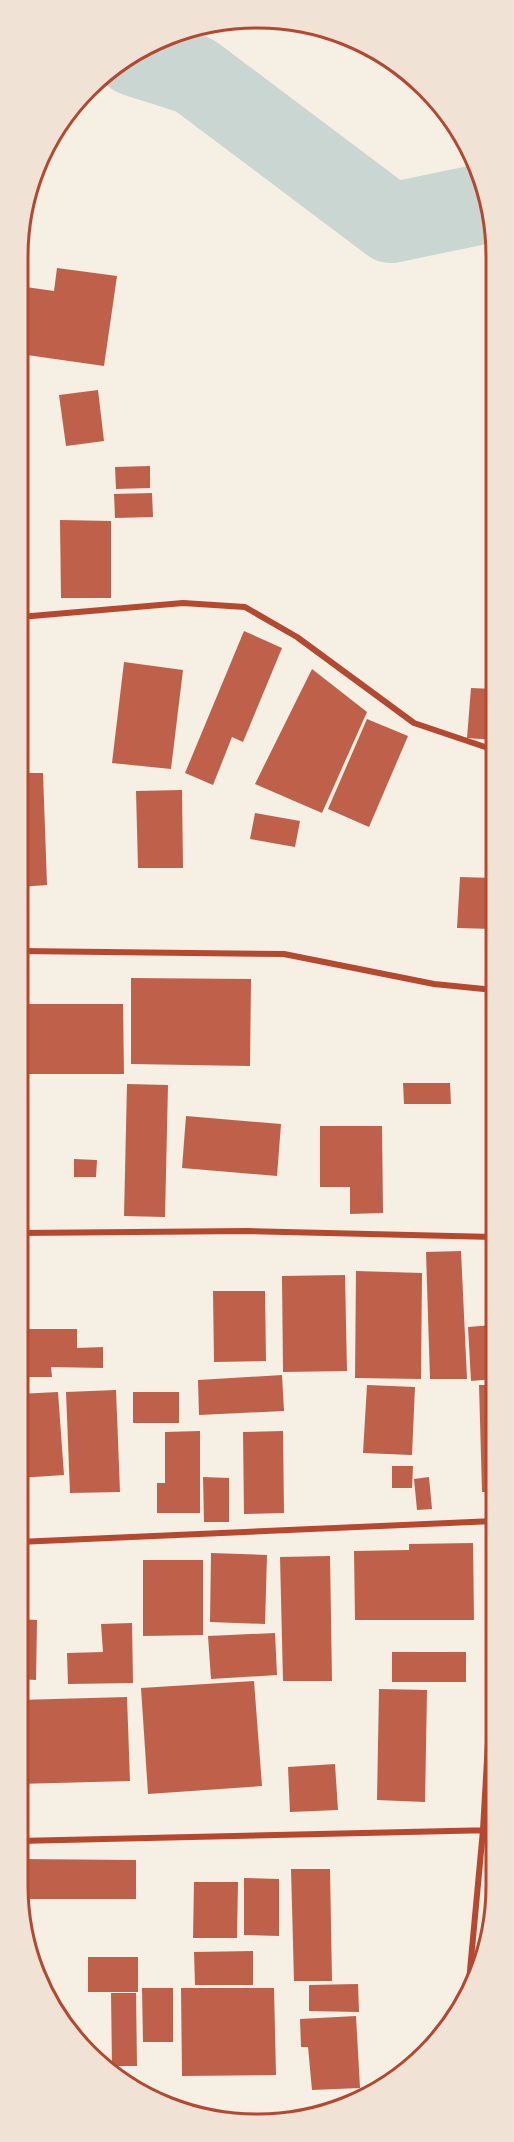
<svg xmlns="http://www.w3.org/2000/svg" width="514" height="2142" font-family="Inter,sans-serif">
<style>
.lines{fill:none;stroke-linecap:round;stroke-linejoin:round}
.river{stroke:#c9d6d2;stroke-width:80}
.building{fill:#bf614a}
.minor{stroke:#b5482f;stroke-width:6}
.rim{fill:none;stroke:#b5482f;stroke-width:3}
</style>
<rect width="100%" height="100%" fill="#f6efe4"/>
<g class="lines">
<path class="river" d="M134,56L194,75L391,223L487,203"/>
</g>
<path class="building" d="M57,268L117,276L104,366L20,354L26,287L54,291Z
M98,390L104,441L66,446L59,395Z
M150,466V488L116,489L115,467Z
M152,493L153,517L115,518L114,494Z
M60,520L111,521V598H61Z
M244,631L282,648L243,742L232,737L213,785L185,773Z
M124,662L183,670L171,769L112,763Z
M312,669L367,712L322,813L255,784Z
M471,688L494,689V740L467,738Z
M367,719L408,736L369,827L328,809Z
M19,773H43L47,885L19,887Z
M182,790L183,868H138L136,791Z
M255,813L300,821L295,847L250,839Z
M460,877L494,878V929L457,928Z
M131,978L251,979L250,1066L131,1064Z
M19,1004H123L124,1074H19Z
M403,1083H450L451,1104H404Z
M127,1084L168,1085L165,1217L124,1216Z
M186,1116L281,1124L277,1176L182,1168Z
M320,1126H382L383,1213L350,1214V1187H320Z
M74,1159L97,1160L96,1177H74Z
M461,1251L467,1379H430L426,1252Z
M356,1271L422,1273L421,1379L355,1378Z
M345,1275L347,1371L283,1372L282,1276Z
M213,1291H265L266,1361L214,1362Z
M19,1317H24L25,1369H19Z
M494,1325V1379L471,1381L468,1327Z
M28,1329H77V1348L103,1347V1368L51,1367L52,1377H28Z
M282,1375L284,1411L199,1415L198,1380Z
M367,1385L415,1387L412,1455L363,1453Z
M479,1385H494V1492H482Z
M116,1390L120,1492L70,1493L66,1392Z
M58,1392L64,1475L19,1478V1394Z
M133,1392H179V1423H133Z
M200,1431V1513H157V1483H165V1432Z
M283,1431L284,1513L244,1514L243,1432Z
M392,1466H413L412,1488H392Z
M203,1477L229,1478V1522H204Z
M429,1477L432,1509L417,1510L414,1479Z
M473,1543L474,1620H355L354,1551L409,1550V1544Z
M211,1553L267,1555L265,1624L210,1622Z
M330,1556L332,1681H283L280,1557Z
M143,1560H203V1635L143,1636Z
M18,1619L37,1620L36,1680L18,1679Z
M132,1623L133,1683L68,1684L67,1653L103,1652L101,1624Z
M275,1633L277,1675L211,1679L208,1636Z
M392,1652H466V1682H392Z
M254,1681L262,1786L148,1794L141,1688Z
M379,1689L427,1690L425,1802L377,1800Z
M127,1697L130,1781L18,1784V1700Z
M335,1764L338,1810L290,1812L288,1767Z
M18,1859L136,1860V1899H21Z
M291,1869H330L332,1981H294Z
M244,1878L279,1879V1936L244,1935Z
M194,1882H238L237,1938H193Z
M253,1951V1985H195L194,1952Z
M88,1957H138V1992H88Z
M358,1984L359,2012L309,2011V1985Z
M142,1988H173V2042H143Z
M181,1988H274L276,2075L182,2076Z
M111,1993H136L137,2066H112Z
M356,2016L360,2088L312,2090L308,2047H301L300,2019Z"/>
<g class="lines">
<path class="minor" d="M20,617L183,603L245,607L297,637L414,723L494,750
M19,951L284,954L434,984L494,990
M19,1233L248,1231L494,1237
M18,1542L494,1521
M18,1841L494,1830
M468,1992L483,1830L494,1637"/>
</g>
<path d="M0 0H514V2142H0ZM256 28H258A228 228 0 0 1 486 256V1886A228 228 0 0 1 258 2114H256A228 228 0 0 1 28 1886V256A228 228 0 0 1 256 28Z" fill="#f1e2d6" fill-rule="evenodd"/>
<path class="rim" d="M256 28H258A228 228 0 0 1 486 256V1886A228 228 0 0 1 258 2114H256A228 228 0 0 1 28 1886V256A228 228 0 0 1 256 28Z"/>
</svg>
